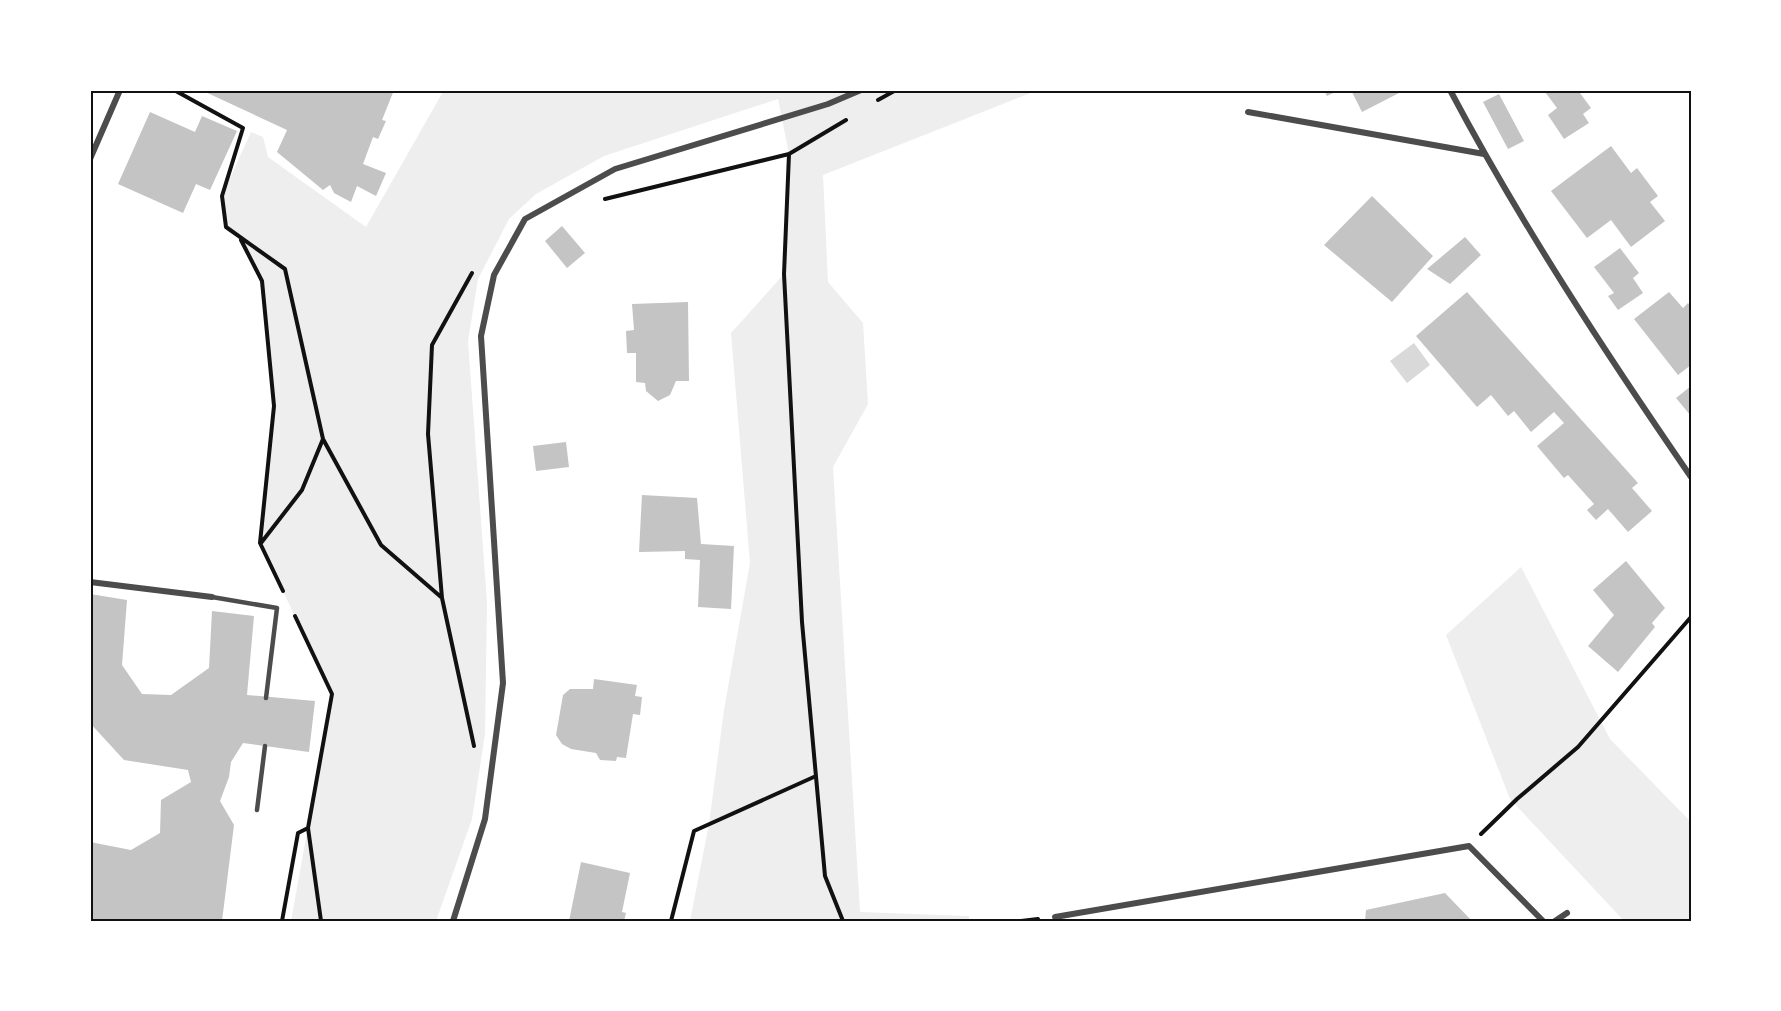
<svg xmlns="http://www.w3.org/2000/svg" width="1781" height="1011" font-family="Spectral,serif">
<style>
.green{fill:#eee}
.water{fill:#d9d9d9}
.building{fill:#c4c4c4}
.lines{fill:none;stroke-linecap:round;stroke-linejoin:round}
.path{stroke:#111;stroke-width:4}
.service{stroke:#4c4c4c;stroke-width:4.5}
.minor{stroke:#4c4c4c;stroke-width:6}
.neatline{fill:none;stroke:#111;stroke-width:2}
</style>
<rect width="100%" height="100%" fill="#fff"/>
<path class="green" d="M444,90H1038L823,175L828,282L863,323L868,404L833,467L860,912L969,916V921H690L709,824L724,710L750,563L731,333L784,274L789,154L778,99L604,156L536,194L509,219L478,279L468,341L487,603L485,734L472,819L436,921H291L332,694L260,543L274,406L262,281L241,240L226,227L222,196L251,132L263,137L268,157L366,227Z
M1521,567L1610,739L1691,822V921H1624L1510,799L1446,635Z"/>
<path class="water" d="M1414,343L1430,365L1407,383L1390,361Z"/>
<path class="building" d="M201,90H394L382,120L386,121L378,139L373,137L363,164L386,173L376,196L357,186L351,202L334,193L330,185L323,190L277,152L287,130Z
M1324,90H1339L1327,96Z
M1351,90H1400L1401,92L1362,112Z
M1547,90H1585L1580,93L1591,108L1583,114L1589,123L1564,139L1548,115L1557,108L1545,92Z
M1499,94L1524,141L1508,149L1483,102Z
M150,112L195,132L202,116L237,131L210,190L196,184L183,213L118,184Z
M1611,146L1631,173L1637,168L1658,196L1650,202L1665,221L1631,247L1611,220L1587,238L1551,191Z
M1372,196L1433,256L1392,302L1324,245Z
M562,226L585,253L567,268L545,241Z
M1465,237L1481,255L1450,284L1427,269Z
M1620,248L1639,273L1633,278L1643,293L1618,310L1608,296L1614,293L1594,267Z
M1467,292L1638,483L1632,488L1652,511L1628,532L1608,509L1596,520L1587,510L1594,504L1568,475L1564,478L1537,446L1564,423L1554,412L1531,432L1514,411L1508,416L1491,395L1477,407L1416,336Z
M1669,292L1683,308L1688,303L1691,307V365L1678,375L1634,319Z
M688,302L689,381H676L670,395L658,401L646,391L645,383L636,382V353H627L626,331L634,330L632,304Z
M1691,386V416L1676,398Z
M566,442L569,467L536,471L533,446Z
M642,495L697,498L701,544L734,546L731,609L698,607L700,560L685,559V551L639,552Z
M1626,561L1665,608L1652,623L1655,627L1618,672L1588,646L1614,615L1593,590Z
M90,594L127,600L122,665L142,694L171,695L209,668L212,611L254,616L247,695L315,701L309,752L243,743L231,762L229,777L220,801L234,825L222,921H90V842L131,850L160,833L161,800L191,782L188,770L124,760L90,723Z
M594,679L637,685L635,696L642,697L640,715L633,714L626,758L617,757L616,761L600,760L596,753L571,749L562,744L556,735L563,695L570,689H593Z
M581,862L630,873L622,912L626,913L624,921H569Z
M1445,893L1472,921H1365L1366,910Z"/>
<g class="lines">
<path class="path" d="M174,90L243,128L222,196L226,227L285,269L323,439
M878,100L896,90
M789,154L784,274L802,622L825,876L843,921
M605,199L789,154L846,120
M241,240L262,281L274,406L260,543L283,591
M472,273L432,345L428,434L442,598L474,746
M261,543L302,490L323,439L381,545L441,597
M295,616L332,694L308,828L321,921
M1481,834L1517,799L1578,747L1691,617
M282,921L298,833L308,828
M671,921L694,831L816,776
M1021,921L1038,919"/>
<path class="service" d="M212,597L277,608L266,698
M257,810L265,746"/>
<path class="minor" d="M1450,90C1521,224 1605,352 1691,477
M1248,112L1484,154
M90,159L120,90
M90,582L212,597
M1055,917L1469,846L1543,921
M453,921L485,819L503,683L481,336L494,275L525,219L615,169L828,104L861,90
M1555,921L1567,913"/>
</g>
<rect width="1781" height="1011" fill="none" stroke="#ffffff" stroke-width="183"/>
<rect x="92" y="92" width="1598" height="828" class="neatline"/>
</svg>
